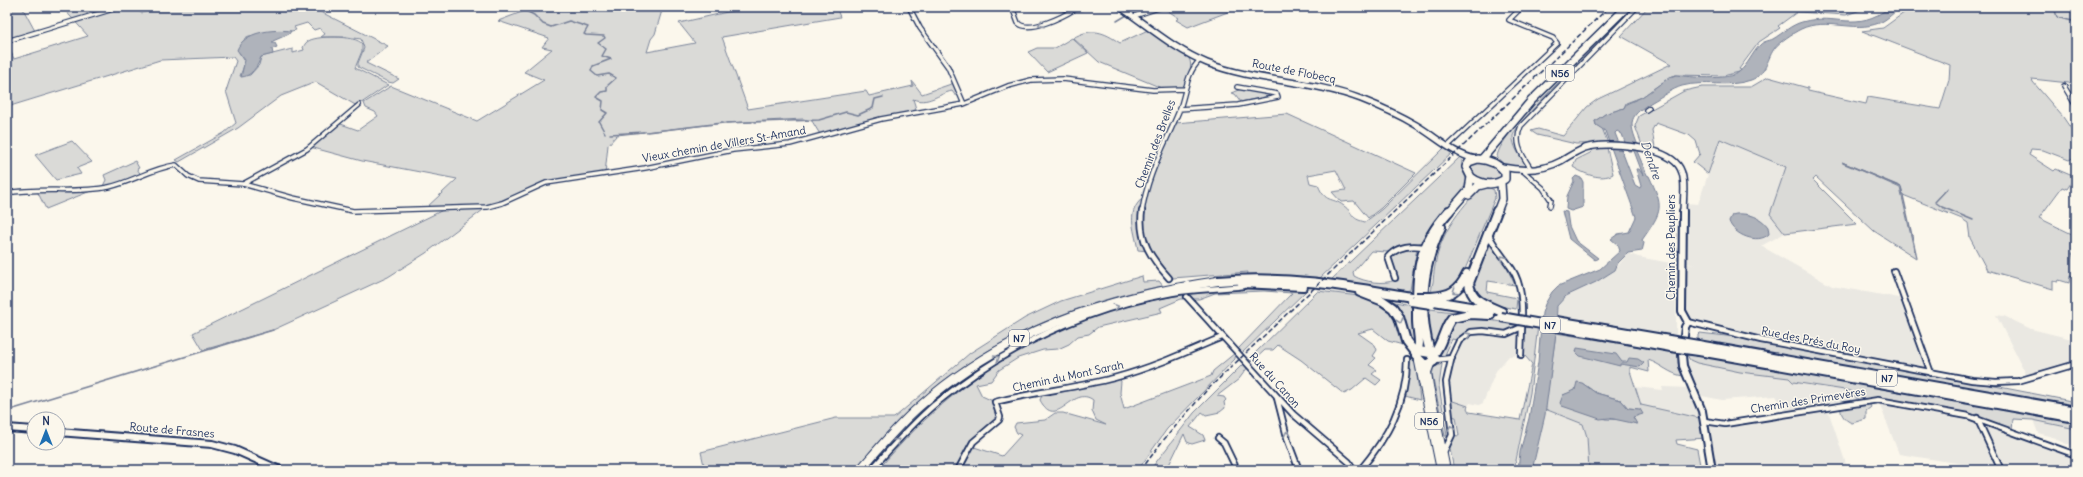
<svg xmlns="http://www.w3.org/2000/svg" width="2083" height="477" font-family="Delius,sans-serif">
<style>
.built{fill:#eae8e2}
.green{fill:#dadad7;stroke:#7a849a;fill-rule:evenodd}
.water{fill:#afb3bb;stroke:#747e96;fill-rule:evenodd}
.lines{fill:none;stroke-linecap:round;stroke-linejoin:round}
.stream{stroke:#747e96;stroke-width:1.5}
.street-far1-casing{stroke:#1b2f5e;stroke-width:6}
.street-casing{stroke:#1b2f5e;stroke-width:8}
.secondary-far1-casing{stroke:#1b2f5e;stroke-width:8}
.secondary-casing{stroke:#1b2f5e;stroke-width:10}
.primary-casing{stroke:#1b2f5e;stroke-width:10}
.highway-far1-casing{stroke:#1b2f5e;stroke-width:10}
.highway-casing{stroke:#1b2f5e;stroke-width:12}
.street-far1{stroke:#fbf7ec;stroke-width:3.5}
.street{stroke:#fbf7ec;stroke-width:4.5}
.secondary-far1{stroke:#fbf7ec;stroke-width:5}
.secondary{stroke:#fbf7ec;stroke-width:6}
.primary{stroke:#fbf7ec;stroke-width:8}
.highway-far1{stroke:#fbf7ec;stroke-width:7}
.highway{stroke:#fbf7ec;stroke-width:8}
.rail{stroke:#1b2f5e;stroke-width:1.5;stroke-dasharray:5 2.5;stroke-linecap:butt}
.highway-bridge-casing{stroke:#1b2f5e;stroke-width:12;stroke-linecap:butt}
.highway-bridge{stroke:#fbf7ec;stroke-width:8}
.oneway{stroke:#8b93a5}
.labels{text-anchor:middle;stroke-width:3;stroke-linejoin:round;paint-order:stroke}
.shield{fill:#fbf7ec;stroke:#5e6b89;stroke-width:1}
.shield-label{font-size:10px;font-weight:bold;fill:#1b2f5e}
.street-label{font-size:11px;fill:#1b2f5e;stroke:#fbf7ec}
.water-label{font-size:12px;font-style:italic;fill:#47577a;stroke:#fbf7ec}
</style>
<rect width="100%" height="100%" fill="#fbf7ec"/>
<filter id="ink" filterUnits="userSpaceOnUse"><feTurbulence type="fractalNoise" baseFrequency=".025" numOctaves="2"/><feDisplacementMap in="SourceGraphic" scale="8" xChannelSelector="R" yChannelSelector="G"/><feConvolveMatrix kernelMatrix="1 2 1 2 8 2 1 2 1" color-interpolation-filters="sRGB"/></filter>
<g filter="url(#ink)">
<path class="built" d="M1720,139L1787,167L1770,214L1785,233L1761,246L1832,286L1905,299L1931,373L1785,345L1685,319L1682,263L1695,265L1686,263L1685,203L1698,204Z
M1628,253L1638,257L1676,264V337L1558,316L1557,307L1566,296L1596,282L1615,270Z
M1996,315L2004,316L2031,329L2076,340V364L2030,378L2026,374Z
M1471,332L1512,333L1521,335V355L1509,356L1496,371L1483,403L1479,405L1470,403L1468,406L1447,399L1446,382L1459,341Z
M1690,360L1711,366L1789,378L1793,382L1851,391L1859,401L1827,407L1848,470H1712L1704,421L1716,423L1788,413L1776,396L1722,400L1697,395L1704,419L1641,405L1635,387L1663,390L1662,387L1693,388L1683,366Z
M1878,400L1904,404L1913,411L1960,419L1958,414L2076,455V470H2001L1899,454Z
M1545,409L1583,424L1587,437L1589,470H1532Z
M2033,420L2076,429V448L2057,440L2056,438L2038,433Z"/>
<path class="green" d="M7,7H22L35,31L7,40Z
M62,7H93L86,9L88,17C109,11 122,2 142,13L157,7H325L317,10L388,46L366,63L399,79L393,83L388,82L358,67V63L364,48L361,39L347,37H321L325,34L320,28L314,30L307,23L294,27L296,30L291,31L249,36L245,38L239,53C247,61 244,66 240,76L250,75L259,65L261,57L288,50L293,49V53L304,50L303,47C305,45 305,43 307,42C314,35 357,35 362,44V51L355,68L388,85L357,106L316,82L281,96L238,128L179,162L176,160L224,133L236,123L226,91L236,61L233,57L160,60L7,107V43L14,59L88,36Z
M535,7H663L655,34L651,39L647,52L695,43L679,23L736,10L733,7H836L840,17L722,37L748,109L866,91L869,96L913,86L912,81L922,94L954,83L959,95H955L952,91C938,94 928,105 913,99L917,112L821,136L812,121L803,119L726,123L617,135L608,145L605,174L552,182L487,207L426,253L388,277L273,330L203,350L193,333L447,208H426L457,179L362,161L310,147L338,123L358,130L378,116L375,112L366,108L364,103L391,86L477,121L544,80L524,72L552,49L542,47L549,38L498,21Z
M1162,7H1241L1188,27L1176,20L1179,18Z
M1631,7H1635C1617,26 1516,120 1513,136C1512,146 1521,157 1525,164L1524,168C1511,167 1504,167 1497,157C1499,130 1606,33 1631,7Z
M1648,7H1869L1846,15L1797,12L1778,26L1780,28L1759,42L1739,69L1741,70L1739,72L1723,76L1676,75L1670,77L1642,97L1626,103L1624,108L1605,114L1595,121L1596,125L1602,128L1608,143L1576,144L1537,135L1531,131L1538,129L1563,136L1587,107L1598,99L1671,64L1621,36Z
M1912,7H2076V91L2069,83L2032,79L2033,82L2063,117L2076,136V156L2069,160L2043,150L2031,149L2029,155L2054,171L2056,169L2075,177L2067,189L2062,187L2039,218L2076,236V254L2072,253L2076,264V278L2070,276L2069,283L2059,280L2058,282L2053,281V289L1987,270L1970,238L1968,223L1962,219L1903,195L1901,187L1842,162L1900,188L1916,258L1874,231L1816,177L1813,180L1857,224L1785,233L1770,214L1786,167L1720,139L1708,174L1693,162L1700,154L1696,141L1689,135L1656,123L1652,130L1655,147L1642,145L1635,126L1639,116L1684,91L1702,87H1751L1768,77L1808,88V91L1866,104L1868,97L1940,109L1949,80L1950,65L1862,31L1883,28Z
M1150,29L1187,55C1195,65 1188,78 1183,88L1164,89L1099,62L1073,38C1092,27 1104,32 1120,43Z
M1072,38L1088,53L1047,72L1028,52L1037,48H1055Z
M1241,89L1266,93L1269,96L1241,102L1235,94L1231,93Z
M1287,114L1416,173L1381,208L1368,218L1354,201L1341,202L1332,192L1346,190L1336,170L1308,175L1310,183L1318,185C1326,204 1331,196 1344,206C1355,214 1349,218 1365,222L1382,209L1444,148L1447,147L1453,152L1319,279L1247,276L1248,272L1173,278L1156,263L1148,251L1138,250C1134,227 1125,212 1145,196L1175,123Z
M72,141L92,162L77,168L81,174L56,180L35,155Z
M1607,148L1613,174C1601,181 1584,174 1573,167L1576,160L1590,153L1594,149Z
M1460,157L1462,160C1460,174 1468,175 1467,186L1431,226L1419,244L1388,252L1371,251L1353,272L1354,276C1364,282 1384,285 1395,280C1397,273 1391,268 1391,261C1391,249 1409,247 1417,248L1410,290L1405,291L1331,280Z
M135,161L139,168L137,169L142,176L102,188L106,180L104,175Z
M1478,162L1487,163L1501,171L1500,179C1487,182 1478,181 1470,170L1472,165Z
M1488,187L1494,190L1495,198L1458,286L1454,291L1431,294C1431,290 1432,287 1433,282C1436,240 1452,218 1480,188Z
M36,189L93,190L46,209Z
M1490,243L1506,266L1515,285L1488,281L1487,292L1517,298L1516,309L1483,303L1471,289Z
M1142,276L1143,282L1159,281L1163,286C1082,301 1002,334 937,386C906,411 880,440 854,470H705L701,452L836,418H894L970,353L1025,318L1061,301Z
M1241,289L1307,290L1242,353L1238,349L1292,293L1264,291L1215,293L1199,299H1181L1160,308L1162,312L1098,327L1089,334L1078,336L1069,344L1058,349L1043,350L1018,358L999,370L991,381L976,384L982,396L995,402L1000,417L971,446L1002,456L1021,435L1017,433L1014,427L1016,423L1045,420L1055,413H1063L1106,425L1096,420L1092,411L1093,400C1072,384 1057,432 1040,400L1043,393L1119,379L1121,381L1120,393L1124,409L1211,376L1213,371L1235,353V359L1167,429L1138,470H878C973,356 1093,296 1241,289Z
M1318,291L1367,297L1392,309L1407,346L1388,341L1373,329L1358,333L1375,345L1377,350L1373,356L1376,358L1369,365L1377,370L1372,374L1381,380L1376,385L1366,378L1352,390L1344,394L1301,360L1278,345L1273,350H1265L1252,362L1249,359Z
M1384,300L1411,305L1416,350Z
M1430,309L1461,313L1454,315L1434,352C1427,338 1429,324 1430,309Z
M1458,318H1479L1517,325C1501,342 1475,320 1456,340L1452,339L1445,355H1449L1439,358L1450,324Z
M1538,326L1530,393L1514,470H1454L1449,444L1452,435L1459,436L1456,417L1449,416L1447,399L1468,406L1467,408L1469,412L1520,420L1532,364L1525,356L1521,355L1523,328Z
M1556,333L1679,353L1678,363L1683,376C1669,374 1661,364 1648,360L1649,372L1630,367V371L1641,405L1704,419L1707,438L1676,440L1677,444L1697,449L1701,470H1589L1587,437L1583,424L1545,409ZM1582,383L1596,393L1621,400L1628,408L1638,409L1639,415L1633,417L1636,424L1627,420L1605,419L1563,395L1573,392Z
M1700,333L1761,340L2076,402V406L1698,341V335Z
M1687,355L1704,356L2076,421V429L2033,420L2013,419L2012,430C1971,415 1911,402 1868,401L1871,407L1866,411V419L1852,423C1844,420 1839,413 1841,404L1859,401L1851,391L1793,382L1789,378L1740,372L1697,363L1690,360Z
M1412,359L1415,360L1420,400L1405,396L1407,360Z
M1244,363L1248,367L1239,379L1217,396L1224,397L1226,400L1224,402L1225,408L1220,412L1206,415L1202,412L1190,427L1203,435L1205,440L1192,444L1187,442L1184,434L1167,469L1150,470L1194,413Z
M1442,364L1439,386L1447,436H1445L1432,374L1434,367Z"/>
<path class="water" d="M1890,7H1901C1894,12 1887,20 1879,23C1854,33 1826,17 1801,29C1793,33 1779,42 1774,49C1766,61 1767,74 1751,80C1729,88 1704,80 1682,86C1672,89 1661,97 1652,102C1625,118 1630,124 1640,151H1637L1647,175L1649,176C1664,208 1663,210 1642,240L1644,243L1642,251L1628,253L1618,263L1615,270L1596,282L1566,296L1557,306L1556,333L1545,415L1532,470H1518L1520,452L1529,418L1538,362L1542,313L1545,304L1552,292L1558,286L1600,269L1620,251L1618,245L1611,239L1618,234L1629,232L1636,217L1605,131L1596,125L1595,121L1605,114L1624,108L1626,104L1642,97L1670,77L1676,75C1690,77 1728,81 1739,72C1748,65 1752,53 1760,45C1763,41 1769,41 1773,39C1783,33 1791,25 1802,22C1837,12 1855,34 1890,7ZM1617,131L1622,134L1628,151H1634L1643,175L1639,169H1636L1641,186L1640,188L1635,185L1615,133Z
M291,31L289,34L273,41L272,43H275L277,47L272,49L273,54L261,57C258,66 251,77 241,77L245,60L237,50C244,31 273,29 291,31Z
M1576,176L1581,178L1583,182V207L1571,211L1566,209L1567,196L1574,181L1573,179Z
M1562,211L1567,212L1569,226L1576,241L1598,258L1595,260L1569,239Z
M1736,214C1749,213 1761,217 1768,227L1769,234C1758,245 1733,235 1729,221L1732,215Z
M1577,348L1616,354L1622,362H1627L1629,358L1638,359L1644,363L1640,367L1620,364V366L1580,356L1576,352Z
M1577,382L1582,383L1596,393L1621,400L1628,408L1640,409L1643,414L1633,417L1637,424L1609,418L1600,419L1562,406L1560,403L1563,395L1575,390Z"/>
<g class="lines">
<path class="stream" d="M518,7L534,15L543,24L551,27L569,21L588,27L584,34L586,35L604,36L605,38L598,43L606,49L602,56L611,59L593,66L591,71L597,76L609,74L616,78L607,86V91L601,92L596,97L603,101L602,110L607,113L599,122L605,133
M2054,7L2057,17L2076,22
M1134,13L1144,11
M1117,21L1127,15
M755,122L819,120L846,112L858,115L873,108L875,99L883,97
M726,123L752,122
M647,132L722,123
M610,134L644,132
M1843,163L1901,187L1917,258
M1948,188L1935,202L1942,207L1973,220
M7,411L273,330"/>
<g class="street-far1-casing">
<path id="street-far1" d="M909,7L920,28L948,67L964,104
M1012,7L1018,23C1029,34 1064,16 1075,9
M1059,7L1068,10L1083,7
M1127,11L1151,7
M1134,16L1161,7
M7,41L120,7
M2064,86L2076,106
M1179,109L1238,105L1278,97L1277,94L1237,87
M1646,110L1649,108
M1449,145L1557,43L1553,38L1509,20L1522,7
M1531,169C1522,155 1513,143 1521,126L1637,7
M1522,170L1543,188L1551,200L1550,206
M243,184L307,149L359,105
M7,193C41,187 75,194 109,187C132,182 152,168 176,165L188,176L199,181L243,184L293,198L353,211L487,207L502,203L546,183L645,168L733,150L790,144L881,119L964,104L1008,86L1031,80L1063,79L1153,90L1185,89
M1142,212C1147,175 1165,145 1179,111C1186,93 1186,73 1200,60"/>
</g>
<g class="street-casing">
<path id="street" d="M1142,211C1138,240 1151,258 1169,278
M1894,271L1931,373
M1395,278L1388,257C1397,246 1411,245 1424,247
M1187,297L1293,414L1349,462L1354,470
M1688,322L1761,340L1972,380L1996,382L2018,381L2076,364
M1521,355L1522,327
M1435,360L1452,358
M1277,398L1288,441L1299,470
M1977,418L2001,470
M1704,421L1725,424L1878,400L1968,416L2076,455
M1218,438L1224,443L1237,470
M1443,454L1452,435L1446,382L1452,356L1459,341L1471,332L1483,331L1506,334L1522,327C1522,307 1523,286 1512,269C1504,257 1495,248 1489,235
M871,470C891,448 911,425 934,405C1003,348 1084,309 1172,293C1196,289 1220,289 1244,286
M958,470L973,442L999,420L1000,417L995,402C1034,392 1075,388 1114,378C1151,368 1187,352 1222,337
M1360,470C1387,438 1407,403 1407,360"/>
</g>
<g class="secondary-far1-casing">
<path id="secondary-far1" d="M1120,7C1148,26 1175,50 1207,63C1256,82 1311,80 1361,99C1379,106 1399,115 1416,125C1435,136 1454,155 1476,159
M1502,167C1522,171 1543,171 1561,161C1569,156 1577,151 1585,148C1607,141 1663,146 1678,165C1687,176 1683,199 1683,212"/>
</g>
<g class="secondary-casing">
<path id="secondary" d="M1683,211L1682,311L1688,322L1685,327L1682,355L1683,366L1702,411L1712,470
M7,428L34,430
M58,432L212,444L235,450L280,470"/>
</g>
<g class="primary-casing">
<path id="primary" d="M1419,362L1441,470
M1430,364L1427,372L1429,386L1446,470
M860,470C879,448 898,425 920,406C1006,330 1106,297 1218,281"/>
</g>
<g class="highway-far1-casing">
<path id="highway-far1" d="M1478,159C1489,160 1498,163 1505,172V179C1494,186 1482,185 1471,177L1466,167L1469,162Z
M1482,159L1531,101L1627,7
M1469,195L1478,186L1486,184
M1449,212L1469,189L1471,177
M1497,212L1502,199L1501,183"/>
</g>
<g class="highway-casing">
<path id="highway" d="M1497,211L1469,283C1471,302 1487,305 1502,312
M1218,281C1284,275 1347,286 1411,297
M1242,283L1303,286
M1360,292L1383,301L1393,308L1399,317L1406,341L1416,354
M1431,297C1450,296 1459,291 1467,274
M1434,301L1488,310
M1598,328L1669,340
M1599,334L1671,347
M1698,345L2076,411
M1419,351L1430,353L1435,358L1434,361L1429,364H1424L1416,356C1422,343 1417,333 1417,320C1417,272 1416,248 1449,211
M1699,351L2076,418
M1430,352C1418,310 1422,266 1441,227
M1433,355C1443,344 1443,329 1452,318L1470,314L1490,315"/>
</g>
<use href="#street-far1" class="street-far1"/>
<use href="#street" class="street"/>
<use href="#secondary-far1" class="secondary-far1"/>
<use href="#secondary" class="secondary"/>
<use href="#primary" class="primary"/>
<use href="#highway-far1" class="highway-far1"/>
<use href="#highway" class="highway"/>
<path class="rail" d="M1141,470L1161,443L1206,391L1609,7"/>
<g class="highway-bridge-casing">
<path id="highway-bridge" d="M1416,297H1431
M1411,301L1431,304
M1501,317L1599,334
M1556,321L1598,328
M1669,340L1698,345
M1671,347L1699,351"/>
</g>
<use href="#highway-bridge" class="highway-bridge"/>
</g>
<defs><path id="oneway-chevron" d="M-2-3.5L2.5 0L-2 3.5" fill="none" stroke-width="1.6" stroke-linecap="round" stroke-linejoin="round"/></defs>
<g class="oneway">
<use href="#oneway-chevron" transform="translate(1041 24) rotate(161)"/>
<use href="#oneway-chevron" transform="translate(1503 258) rotate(-127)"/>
<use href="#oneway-chevron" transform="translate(1455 291) rotate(146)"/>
<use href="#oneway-chevron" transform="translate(1116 307) rotate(-15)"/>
<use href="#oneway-chevron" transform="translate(1400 321) rotate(72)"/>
<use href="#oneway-chevron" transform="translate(1468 335) rotate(-26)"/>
<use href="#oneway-chevron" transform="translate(997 358) rotate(-31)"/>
<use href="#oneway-chevron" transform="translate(1451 428) rotate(-99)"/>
<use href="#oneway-chevron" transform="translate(1287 434) rotate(-103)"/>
<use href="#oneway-chevron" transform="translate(897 441) rotate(-47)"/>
</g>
</g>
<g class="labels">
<g class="shield">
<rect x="1546" y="65" width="28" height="16" rx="3"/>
<rect x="1540" y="317" width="20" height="16" rx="3"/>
<rect x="1009" y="330" width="20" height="16" rx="3"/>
<rect x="1877" y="370" width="20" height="16" rx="3"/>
<rect x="1415" y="413" width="28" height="16" rx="3"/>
</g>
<g class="shield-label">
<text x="1560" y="77">N56</text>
<text x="1550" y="329">N7</text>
<text x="1019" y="342">N7</text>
<text x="1887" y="382">N7</text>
<text x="1429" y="425">N56</text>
</g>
<g class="street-label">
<text transform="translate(1294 71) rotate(11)" y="4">Route de Flobecq</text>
<text transform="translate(724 144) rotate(-10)" y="4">Vieux chemin de Villers St-Amand</text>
<text transform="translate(1155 144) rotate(-69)" y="4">Chemin des Brelles</text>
<text transform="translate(1671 247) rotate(-90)" y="4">Chemin des Peupliers</text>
<text transform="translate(1811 340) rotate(11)" y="4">Rue des Prés du Roy</text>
<text transform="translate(1068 376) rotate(-12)" y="4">Chemin du Mont Sarah</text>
<text transform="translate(1275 380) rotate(48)" y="4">Rue du Canon</text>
<text transform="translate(1808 400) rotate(-9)" y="4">Chemin des Primevères</text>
<text transform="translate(172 430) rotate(5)" y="4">Route de Frasnes</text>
</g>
<g class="water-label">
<text transform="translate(1651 160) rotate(71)" y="4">Dendre</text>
</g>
</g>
<rect width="2083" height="477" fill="none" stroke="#fbf7ec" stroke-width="24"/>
<rect x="12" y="12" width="2059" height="453" fill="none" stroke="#1b2f5e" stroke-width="1.5" filter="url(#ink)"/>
<g transform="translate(46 431)"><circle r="19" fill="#fbf7ec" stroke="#a1a7b3"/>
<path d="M0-3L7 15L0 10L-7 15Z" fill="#1f6fb2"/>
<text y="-6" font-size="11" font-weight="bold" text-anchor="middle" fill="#1b2f5e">N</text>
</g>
</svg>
